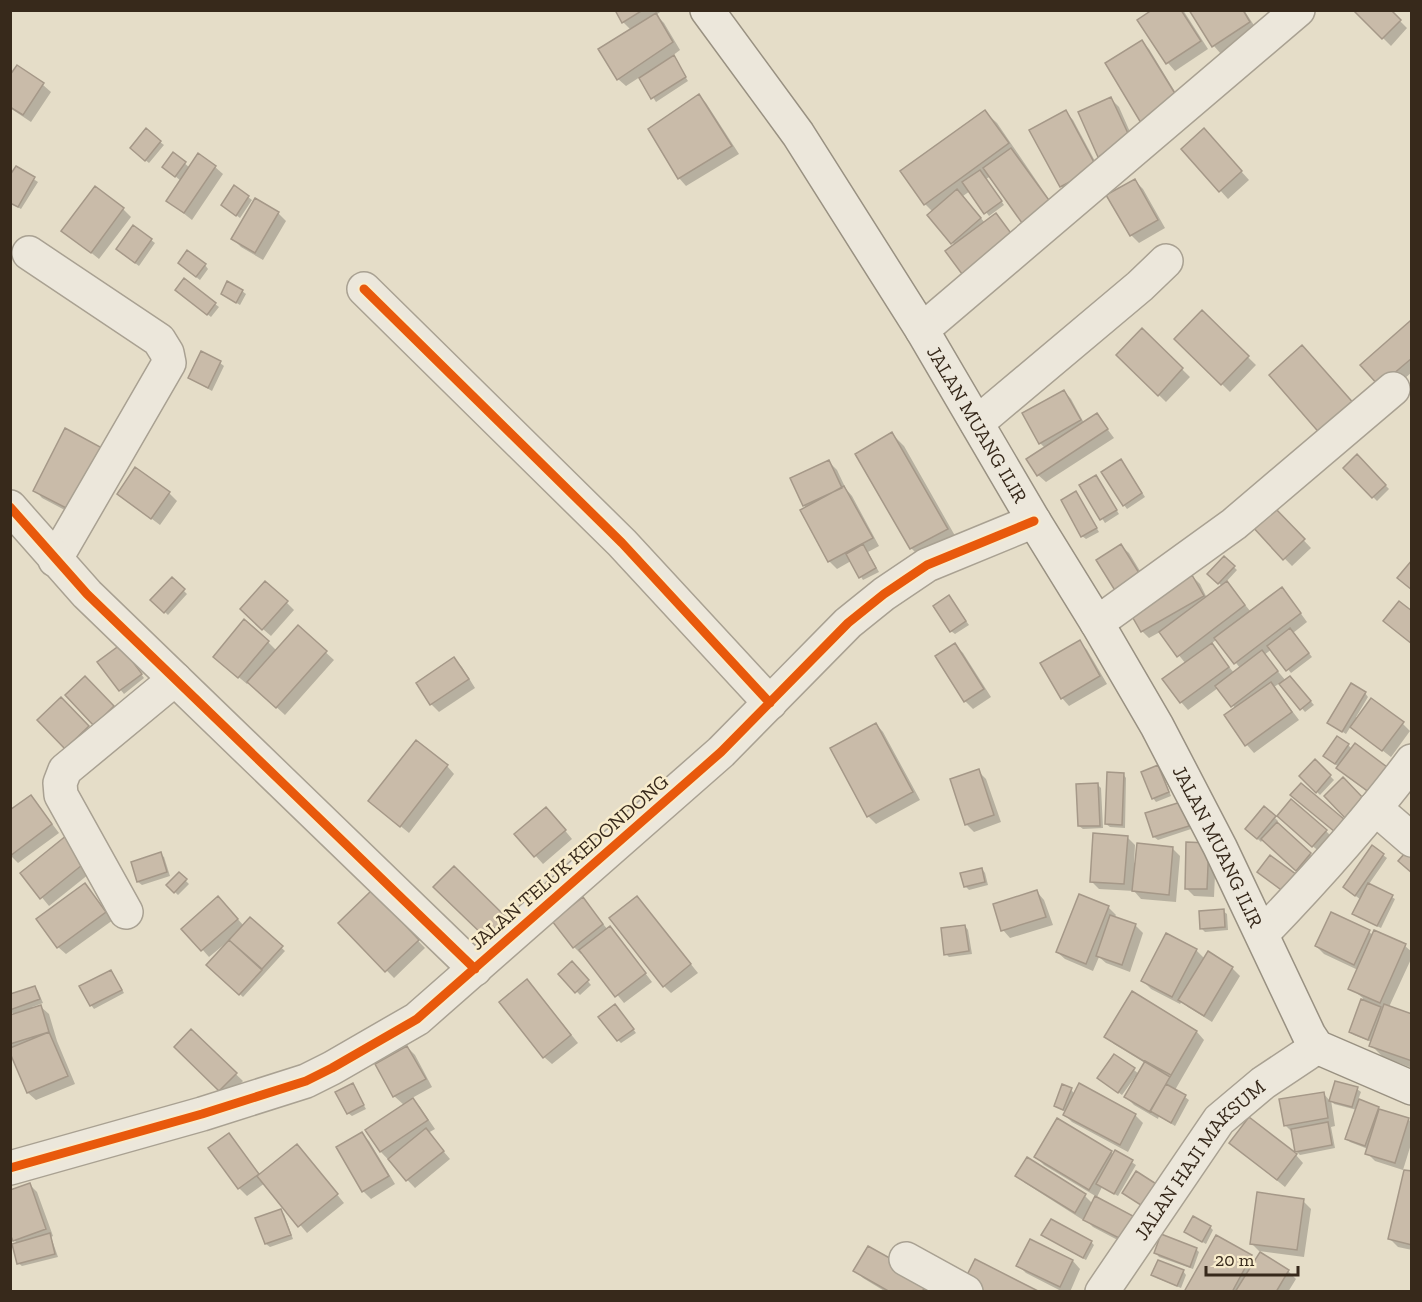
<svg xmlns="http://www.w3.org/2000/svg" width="1422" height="1302" font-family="'Zilla Slab',serif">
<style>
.shadow{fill:#0003;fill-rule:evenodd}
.building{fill:#c9bba9;stroke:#a59888;stroke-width:1.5}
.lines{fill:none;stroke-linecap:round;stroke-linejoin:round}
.minor-casing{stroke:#a9a192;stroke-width:36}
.secondary-casing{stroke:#999182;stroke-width:36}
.minor{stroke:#ece7db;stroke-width:33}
.secondary{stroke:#ece7db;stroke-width:33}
.cycleway-casing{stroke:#f8eccc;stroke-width:13}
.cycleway{stroke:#e8590c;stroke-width:9}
.labels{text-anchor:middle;stroke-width:5;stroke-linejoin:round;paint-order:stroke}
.street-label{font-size:20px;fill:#37291b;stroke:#f8eccc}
</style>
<rect width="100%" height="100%" fill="#e5ddc8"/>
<path class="shadow" d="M616,10H663L656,15L664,23L680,50L672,56L688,81L656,102L640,77L626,86L618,79L631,30L623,22Z
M1155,10H1183L1208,49L1175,71L1168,63Z
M1191,10H1244L1257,30L1221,54L1214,46Z
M1355,10L1400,21L1407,28L1391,46Z
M1142,42L1149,49L1185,108L1150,130Z
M17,68L43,85L51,92L31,122L10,108V78Z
M699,96L706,103L739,154L686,186L679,178Z
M1111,99L1119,107L1138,150L1107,164L1100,156Z
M985,112L997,123L1057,211L1024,222L991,176L986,179L1004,205L989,216L970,191L963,196L985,223L996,215L1023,248L955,246L933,212L925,204Z
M1066,112L1073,120L1103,176L1069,194L1061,186L1031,130Z
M1211,138L1249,180L1228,199L1183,149Z
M160,142L164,145L149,163L135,152Z
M174,154L190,168L215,167L223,174L192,220L168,201L181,181L168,170Z
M16,168L38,182L21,209L10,203Z
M1135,181L1143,189L1165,228L1139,243L1131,235L1108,196Z
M248,197L252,200L240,218L223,205Z
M123,209L131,217L99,259L63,230Z
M278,213L286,221L263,260L241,247L233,239Z
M151,240L155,243L139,266L121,253Z
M205,265L208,269L200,280L183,267Z
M242,291L246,294L240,305L222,294Z
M181,293L215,304L219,307L211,317Z
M1202,312L1256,365L1230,392L1176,339Z
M1412,325V372L1388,393L1380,385Z
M1142,330L1190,377L1166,402L1118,355Z
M220,363L224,366L212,391L189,378Z
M1064,391L1071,399L1084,423L1097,415L1114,438L1046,482L1038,475L1045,448L1040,443Z
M892,434L904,446L958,541L923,560L911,548Z
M102,449L78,517L42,498L35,490Z
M1357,456L1389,489L1377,501L1345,468Z
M829,462L837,470L846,489L852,496L879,546L868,552L879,572L863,580L851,561L837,569L829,561L804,505Z
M1124,465L1145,497L1127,509L1124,505Z
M1096,477L1119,514L1105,523L1081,486Z
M169,493L177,501L160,525L119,494Z
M1076,493L1099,532L1086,539L1082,536Z
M1272,507L1311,548L1292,566L1253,526Z
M1121,546L1129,553L1151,589L1120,596Z
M1224,558L1237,570L1226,582L1251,612L1289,597L1307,622L1293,633L1312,657L1291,673L1272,649L1264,655L1286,681H1293L1314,705L1305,712L1280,683L1274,687L1299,720L1254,753L1247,745L1227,716L1236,709L1218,688L1188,710L1181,702L1186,664L1160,632L1149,638L1142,631L1192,576L1200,584L1207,598L1222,586L1209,574ZM1217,639L1240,668L1234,673L1211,644Z
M172,579L187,594L168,615L153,600Z
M952,601L969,625L955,634L951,631Z
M286,602L294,610L271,636L249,617Z
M298,627L334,660L285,715L249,682L247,684L223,664L268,642L277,651Z
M1080,642L1087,650L1107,684L1069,706L1062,698Z
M955,645L963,653L991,697L973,709L965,701Z
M123,651L144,678L124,694L99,663Z
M454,659L462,667L475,688L439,712L431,704Z
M1365,693L1368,697L1356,717L1403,724L1410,731L1391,757L1351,726L1346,734L1329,723Z
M61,699L95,735L73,756L39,720Z
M876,724L883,732L920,800L876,824L868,816Z
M1348,745L1352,749L1381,802L1346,776L1338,768L1339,767L1328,759Z
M1315,761L1334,780L1320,795L1301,776Z
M447,766L454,774L409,833L370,801Z
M1158,767L1161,770L1171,796L1156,802L1153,798Z
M978,771L986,779L1001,822L974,832L966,824Z
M1123,774L1126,778L1125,828L1110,827L1106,824Z
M1098,785L1101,788L1103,828L1083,829L1079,826Z
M38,805L59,833L18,863L10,855Z
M1184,807L1191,829L1158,840L1154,837L1147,814Z
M1265,808L1278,821L1276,823L1318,862L1304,877L1263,839L1261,842L1247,829Z
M553,816L572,839L543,864L516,834Z
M1286,824L1326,831L1333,838L1321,853Z
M67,837L94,870L49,906L22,873Z
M1127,837L1135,845L1134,863L1172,848L1180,856L1176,902L1141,899L1134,891L1099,889L1091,881Z
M1188,844L1216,852L1214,897L1194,896L1186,888Z
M160,854L164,857L170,876L142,885L138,882L132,863Z
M1383,855L1387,858L1369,884L1395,899L1381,928L1358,917L1361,900L1348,890Z
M982,869L985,873L988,885L969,890L965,886Z
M179,874L189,884L178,895L168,885Z
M85,885L113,920L66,954L58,947Z
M1037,892L1044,900L1053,925L1010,938L1003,930Z
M372,893L425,948L394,978L340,923Z
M583,899L608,930L617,936L652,982L624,1003L583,953L581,954L574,947Z
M226,906L244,926L250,919L285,951L243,997L208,965L227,944L226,943L209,957L202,949Z
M644,906L698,973L671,993L664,986Z
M1108,907L1116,915L1114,918L1135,925L1143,933L1130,972L1106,963L1099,957L1093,971L1065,959L1057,952Z
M1223,911L1227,914L1228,930L1205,932L1201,928Z
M1332,914L1369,932L1374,936L1375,932L1405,946L1412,952V957L1389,1007L1412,1015V1068L1383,1057L1371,1045L1372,1042L1354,1035L1350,1032L1363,998L1350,988L1358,970L1324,954L1316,946Z
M965,926L968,930L972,954L949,957L946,954Z
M1196,950L1205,959L1208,953L1232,968L1240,976L1212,1022L1188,1007L1182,1001L1180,1004L1151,989L1143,981Z
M572,963L591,985L580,995L560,974Z
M111,971L124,993L94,1009L91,1005Z
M35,987L38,991L43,1003L32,1007L33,1009L41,1007L49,1014L57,1041L75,1084L36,1100L28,1093L10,1046V1017L15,1015L10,1011V996Z
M534,988L578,1043L552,1064L544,1057Z
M1132,993L1197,1032L1204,1040L1175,1090L1189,1100L1175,1126L1159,1116L1158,1119L1134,1105L1126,1097L1137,1078L1135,1077L1122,1095L1103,1081L1134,1070L1139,1074L1145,1063L1114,1044L1106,1037Z
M619,1009L636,1033L621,1043L618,1040Z
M191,1031L243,1081L228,1097L176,1047Z
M407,1047L415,1055L432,1087L412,1098L420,1107L435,1129L428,1133L450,1159L415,1188L381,1152L367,1130L404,1105L394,1096Z
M1336,1083L1357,1089L1361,1092L1358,1100L1381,1111L1408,1119L1412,1123V1141L1403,1170L1375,1161L1367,1153L1368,1149L1350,1142L1347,1138L1357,1110L1334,1104L1331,1100L1335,1126L1331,1127L1335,1148L1300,1155L1297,1152L1293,1133L1285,1125L1281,1100L1323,1093L1330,1101Z
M352,1085L366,1109L352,1116L348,1113Z
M1071,1090L1075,1094L1135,1115L1143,1123L1128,1152L1072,1122L1065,1115L1066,1112L1055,1106Z
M362,1134L369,1141L395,1184L371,1199L363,1191Z
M229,1135L260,1176L304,1154L344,1203L307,1233L265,1183L247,1196L239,1188Z
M1231,1143L1296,1155L1303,1163L1285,1187Z
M1111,1152L1114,1156L1116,1152L1136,1165L1118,1196L1102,1187L1097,1197L1044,1165L1036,1157Z
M1412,1173V1250L1398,1247L1390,1239Z
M1017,1176L1085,1196L1093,1204L1132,1217L1140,1225L1129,1246L1093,1227L1084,1218L1083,1220L1025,1183Z
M29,1184L37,1192L53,1236L51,1237L58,1257L22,1266L18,1263V1244L14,1240Z
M1303,1201L1311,1209L1304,1257L1259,1251L1251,1243Z
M281,1211L284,1214L293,1239L270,1247L266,1244L257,1219Z
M1210,1227L1213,1230L1206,1244L1186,1232Z
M1217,1237L1251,1257L1256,1261L1288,1271L1296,1279L1288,1292H1188Z
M1047,1238L1091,1242L1094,1245L1086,1260Z
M1030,1241L1073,1261L1080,1269L1070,1292H1063L1026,1273L1018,1265Z
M868,1248L934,1292H886L863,1278L855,1270Z
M1196,1249L1199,1252L1193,1269L1159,1257L1156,1253Z
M1183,1271L1186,1275L1181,1288L1157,1278L1153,1275Z"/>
<path class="building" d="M615,10H643L622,23Z
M1152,10H1181L1201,41L1166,64L1137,20Z
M1189,10H1243L1250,22L1212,47Z
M1353,10H1391L1401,20L1382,39Z
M656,13L673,42L617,80L598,49Z
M1142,40L1179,100L1141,123L1105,63Z
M674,55L686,77L651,99L639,78Z
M17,65L44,83L23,115L10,107V75Z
M699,94L732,146L678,179L648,129Z
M1111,97L1132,142L1098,157L1078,112Z
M985,110L1009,143L924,205L900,171Z
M1066,110L1097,168L1060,187L1029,130Z
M146,128L161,141L145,161L130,148Z
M1204,128L1242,171L1219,192L1181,149Z
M1011,148L1051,203L1022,223L983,168Z
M173,152L186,162L175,177L162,167Z
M198,153L216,166L184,213L166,201Z
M16,166L35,177L18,207L10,203V175Z
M980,170L1002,201L984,214L962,182Z
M1135,179L1158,220L1130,236L1106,195Z
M234,185L249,196L236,216L221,205Z
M95,186L124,208L91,253L61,231Z
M957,189L981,218L951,244L927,215Z
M255,198L279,212L255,253L231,239Z
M996,213L1016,240L965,278L945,251Z
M133,225L152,239L135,263L116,249Z
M187,250L206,264L196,277L178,263Z
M184,278L216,303L207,315L175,290Z
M227,281L243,290L236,303L221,294Z
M1202,310L1249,356L1221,385L1174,339Z
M1410,321L1412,323V358L1379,386L1360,365Z
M1142,328L1183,368L1158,396L1116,355Z
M1302,345L1356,406L1322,436L1269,375Z
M201,351L221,361L208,388L188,378Z
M1064,390L1081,420L1039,444L1022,413Z
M1097,413L1108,429L1037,476L1026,459Z
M65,428L102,448L70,510L33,491Z
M892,432L948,529L910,549L855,454Z
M1357,454L1386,485L1372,498L1343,468Z
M1121,459L1142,493L1123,506L1101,472Z
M829,460L842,488L803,506L790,478Z
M135,467L170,492L151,519L117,494Z
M1096,475L1117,510L1100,520L1079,485Z
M844,486L873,538L828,562L800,510Z
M1076,491L1097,528L1081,537L1061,500Z
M1272,505L1305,539L1283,560L1251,525Z
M863,544L876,568L859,578L846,554Z
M1121,544L1144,581L1119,597L1096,560Z
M1224,556L1235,566L1218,584L1207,574Z
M1412,560V590L1397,578Z
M1192,575L1204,596L1141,632L1129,611Z
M172,577L185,589L164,613L150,600Z
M265,581L288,601L262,630L240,609Z
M1227,581L1245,605L1177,657L1159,632Z
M1282,587L1301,613L1234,664L1214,638Z
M949,595L966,621L950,632L933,606Z
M1399,601L1412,611V644L1383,621Z
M244,619L269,641L238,678L213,657Z
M298,625L327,651L276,708L247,682Z
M1290,628L1309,653L1286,671L1267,646Z
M1080,640L1100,676L1061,699L1040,663Z
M955,643L984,689L964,702L935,656Z
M1212,643L1229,667L1180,703L1162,679Z
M120,645L142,674L119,691L97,662Z
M1262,650L1278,671L1231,707L1215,686Z
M454,657L469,679L430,705L416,683Z
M85,676L114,706L94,726L65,695Z
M1290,676L1311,701L1300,710L1279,684Z
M1271,682L1292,712L1245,746L1224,715Z
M1351,683L1366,692L1342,732L1327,723Z
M61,697L89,726L65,749L37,720Z
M1371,698L1404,722L1382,751L1350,727Z
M876,723L913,792L867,817L830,748Z
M1337,736L1349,744L1335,764L1323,756Z
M416,740L448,765L400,827L368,801Z
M1355,743L1391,770L1373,795L1336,768Z
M1315,759L1331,775L1316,793L1299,776Z
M1158,765L1169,792L1152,799L1141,772Z
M979,769L994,815L965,825L950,779Z
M1107,772L1124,773L1122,825L1105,824Z
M1343,777L1365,800L1346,819L1324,796Z
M1098,783L1100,826H1078L1076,784Z
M1301,783L1345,820L1335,832L1290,795Z
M31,795L52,824L10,856V810Z
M1291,799L1327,830L1312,847L1277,816Z
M1181,802L1189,826L1153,837L1145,813Z
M1264,806L1276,816L1257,839L1245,829Z
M546,807L566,830L534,857L514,834Z
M1277,822L1311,853L1296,871L1261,839Z
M1093,833L1128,836L1124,884L1090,882Z
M67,835L87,861L40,899L20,873Z
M1186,842L1209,843L1207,889H1185Z
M1137,843L1173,847L1169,895L1132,891Z
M1372,845L1384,854L1355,896L1343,887Z
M1412,845V873L1398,861Z
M161,852L167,872L137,882L131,862Z
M1270,855L1297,875L1284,892L1257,872Z
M454,866L507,918L487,939L433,887Z
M982,868L985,882L964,887L960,873Z
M179,872L187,879L174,893L166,885Z
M85,883L106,912L57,948L36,919Z
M1368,883L1393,895L1377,926L1352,914Z
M372,890L419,940L385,972L338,923Z
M1037,890L1046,917L1001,931L993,904Z
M1079,894L1109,906L1086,964L1056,952Z
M218,896L238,919L201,951L181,929Z
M637,896L691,964L663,987L609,918Z
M583,897L603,924L573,948L552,921Z
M1224,909L1225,927L1200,929L1199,911Z
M1331,912L1370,930L1354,965L1315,946Z
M1110,915L1136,924L1122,965L1096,956Z
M250,917L283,946L262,969L229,940Z
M965,925L969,951L944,955L941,928Z
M610,926L646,973L615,997L579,950Z
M1374,930L1406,944L1380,1003L1348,989Z
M1166,933L1197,949L1172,997L1141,981Z
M229,940L262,970L239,995L206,965Z
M1208,951L1233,967L1204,1016L1178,1000Z
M572,961L589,980L575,993L558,974Z
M111,970L122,990L90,1006L79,986Z
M527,979L571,1035L543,1058L499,1002Z
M35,986L40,999L10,1010V994Z
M1132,991L1197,1031L1170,1077L1104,1037Z
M1361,999L1381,1007L1368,1040L1349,1032Z
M615,1004L634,1029L617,1041L598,1017Z
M1384,1004L1412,1014V1061L1369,1046Z
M41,1005L49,1032L10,1044V1015Z
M191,1029L237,1073L219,1091L174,1047Z
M49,1032L68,1076L27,1093L10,1053V1048Z
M407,1046L426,1079L393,1097L375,1064Z
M1114,1054L1135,1068L1118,1093L1097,1078Z
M1145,1061L1171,1075L1150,1112L1124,1097Z
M1335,1081L1358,1087L1352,1107L1329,1101Z
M353,1083L364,1105L347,1114L335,1092Z
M1079,1083L1136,1114L1120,1145L1063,1115Z
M1062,1084L1072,1088L1063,1110L1054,1106Z
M1166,1084L1186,1095L1171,1123L1150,1111Z
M1324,1092L1328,1118L1284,1126L1279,1099Z
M413,1098L428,1120L380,1152L365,1130Z
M1359,1099L1379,1107L1365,1146L1345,1139Z
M1379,1109L1409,1118L1395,1163L1365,1154Z
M1249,1117L1297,1154L1277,1180L1229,1143Z
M1057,1118L1112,1151L1089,1190L1034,1157Z
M1328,1122L1332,1145L1295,1152L1291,1129Z
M426,1128L444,1151L406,1181L388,1159Z
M362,1132L389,1176L362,1192L336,1147Z
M229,1133L259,1174L238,1189L208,1148Z
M297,1144L338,1194L298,1227L257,1176Z
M1115,1150L1133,1160L1114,1194L1096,1184Z
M1027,1157L1086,1194L1075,1213L1015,1176Z
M1404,1170L1412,1171V1245L1388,1239Z
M1136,1171L1161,1187L1147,1209L1122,1193Z
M30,1183L46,1229L13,1241L10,1234V1190Z
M1257,1192L1304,1199L1297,1250L1250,1244Z
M1095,1196L1133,1216L1121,1239L1083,1220Z
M281,1209L291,1235L265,1244L255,1218Z
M1193,1216L1211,1226L1202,1242L1184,1232Z
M1051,1219L1092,1241L1083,1258L1041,1235Z
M50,1233L55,1254L17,1264L12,1244Z
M1161,1234L1197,1248L1190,1267L1154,1253Z
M1216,1235L1252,1255L1232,1292H1187L1185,1290Z
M1030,1239L1073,1260L1060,1287L1016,1266Z
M868,1246L929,1280L922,1292H890L853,1271Z
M1260,1252L1289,1270L1276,1292H1235Z
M975,1259L1040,1292H975L962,1285Z
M1158,1260L1184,1270L1177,1286L1151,1275Z"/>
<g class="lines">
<g class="minor-casing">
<g id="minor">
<path d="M29,253L159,340L167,353L169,363L55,560"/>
<path d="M364,289L622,543L770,703"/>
<path d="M922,330L1298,10"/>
<path d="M977,423L1140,286L1166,261"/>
<path d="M10,507L87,594L475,969"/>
<path d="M1097,623L1234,524L1393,389"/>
<path d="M1375,808L1412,840"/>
<path d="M126,912L61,795L60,783L65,770L175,679"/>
<path d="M1262,934C1315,879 1366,823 1412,761"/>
<path d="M10,1168L202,1114L306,1081L332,1068L417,1019L721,752L848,623L884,594L927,565L1034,521"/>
<path d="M906,1259L966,1292"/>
<path id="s1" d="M1102,1292L1219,1120L1263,1083L1317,1047"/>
</g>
</g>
<g class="secondary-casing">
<g id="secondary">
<path id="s2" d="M707,10L798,134L922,330L1034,521L1097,623L1157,726L1220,847L1309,1035L1317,1047L1412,1088"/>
</g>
</g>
<use href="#minor" class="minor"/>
<use href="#secondary" class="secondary"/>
<g class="cycleway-casing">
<path id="cycleway" d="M364,289L622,543L770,703
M10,507L87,594L475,969
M10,1168L202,1114L306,1081L332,1068L417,1019L721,752L848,623L884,594L927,565L1034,521"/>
</g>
<use href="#cycleway" class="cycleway"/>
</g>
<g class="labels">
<g class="street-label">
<text dy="7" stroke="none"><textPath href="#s2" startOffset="495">JALAN MUANG ILIR</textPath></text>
<text dy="7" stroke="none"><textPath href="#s2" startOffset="981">JALAN MUANG ILIR</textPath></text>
<text transform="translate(569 862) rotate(-41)" y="7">JALAN TELUK KEDONDONG</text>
<text dy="7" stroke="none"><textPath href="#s1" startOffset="165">JALAN HAJI MAKSUM</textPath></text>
</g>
</g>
<rect width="1422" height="1302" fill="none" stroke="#37291b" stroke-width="24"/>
<path d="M1206 1266v9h92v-9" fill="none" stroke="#37291b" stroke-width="3"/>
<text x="1215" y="1266" font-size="18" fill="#37291b" stroke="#f8eccc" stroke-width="4.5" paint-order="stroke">20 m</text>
</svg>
